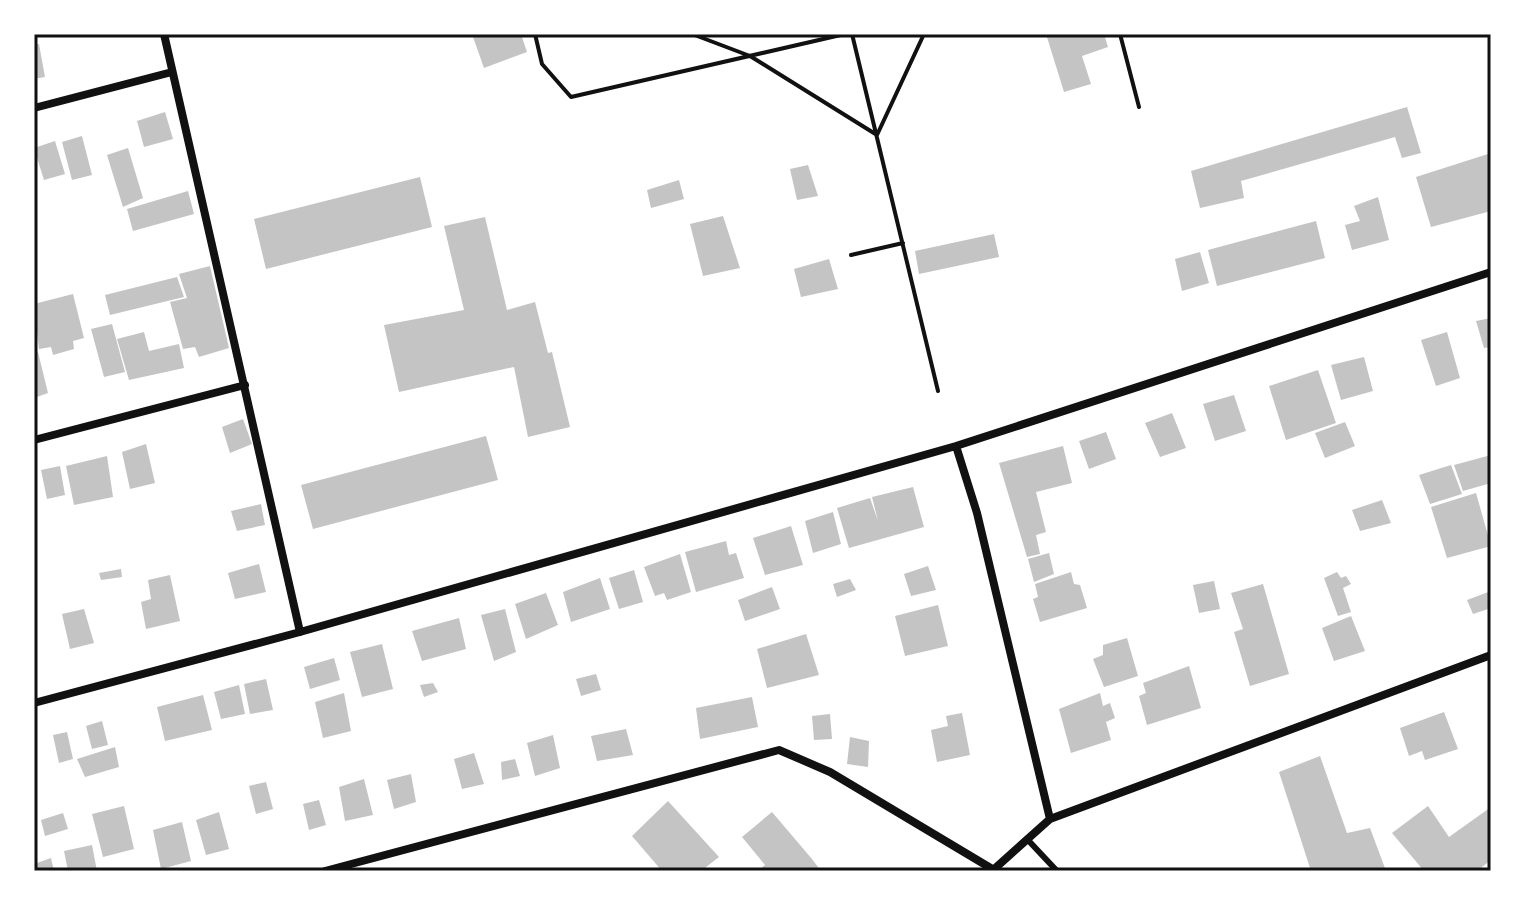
<svg xmlns="http://www.w3.org/2000/svg" width="1525" height="905" font-family="'Source Sans 3',sans-serif">
<style>
.building{fill:#c4c4c4}
.lines{fill:none;stroke-linecap:round;stroke-linejoin:round}
.path{stroke:#111;stroke-width:4}
.service{stroke:#111;stroke-width:6}
.minor{stroke:#111;stroke-width:8}
.neatline{fill:none;stroke:#111;stroke-width:3}
</style>
<rect width="100%" height="100%" fill="#fff"/>
<path class="building" d="M472,34H521L527,52L484,68Z
M1046,34H1104L1108,47L1082,56L1091,84L1064,92Z
M39,44L45,77L34,79V45Z
M1407,107L1421,153L1402,158L1395,137L1241,181L1244,198L1200,208L1191,171Z
M165,112L173,139L144,147L137,121Z
M82,136L92,175L72,180L62,142Z
M55,141L65,174L44,180L34,148Z
M128,148L143,198L123,207L107,155Z
M1491,153V211L1431,227L1416,177Z
M808,165L818,196L797,200L790,169Z
M420,177L432,227L266,269L254,219Z
M679,180L684,199L651,208L647,190Z
M188,191L194,214L133,231L127,209Z
M1378,197L1389,240L1352,250L1345,225L1360,221L1354,206Z
M723,216L740,268L703,276L690,224Z
M485,217L507,310L535,302L548,353L552,352L570,427L528,437L514,367L399,392L384,325L464,310L444,226Z
M1316,221L1325,258L1217,286L1208,250Z
M994,234L999,257L919,274L915,251Z
M1200,252L1209,283L1182,291L1175,259Z
M829,259L838,289L801,297L794,269Z
M210,266L229,348L199,357L195,347L183,349L170,302L187,298L179,274Z
M177,277L184,297L110,315L105,295Z
M73,294L84,338L73,341L74,349L53,355L51,347L39,349L34,304Z
M1491,318V347L1484,348L1476,321Z
M112,324L125,372L104,377L91,329Z
M144,332L149,351L179,344L184,368L129,380L117,339Z
M1447,332L1460,378L1436,386L1421,340Z
M38,352L48,393L34,398V353Z
M1364,357L1373,391L1341,400L1331,365Z
M1318,370L1336,423L1286,440L1269,386Z
M1234,395L1246,431L1215,441L1203,404Z
M1172,413L1186,448L1160,457L1145,423Z
M243,419L252,444L230,453L222,427Z
M1345,422L1355,446L1325,458L1315,433Z
M1106,432L1116,459L1089,469L1079,441Z
M486,436L498,480L313,529L301,485Z
M146,444L155,483L130,489L122,452Z
M1063,446L1072,483L1036,492L1046,532L1036,535L1040,554L1027,557L999,463Z
M1491,455V483L1463,491L1454,465Z
M107,456L113,497L74,505L66,466Z
M1451,465L1462,494L1430,504L1419,475Z
M60,466L65,495L47,499L41,470Z
M913,487L924,527L849,548L837,508L870,498L878,521L872,497Z
M1476,493L1491,546L1447,558L1431,507Z
M1382,500L1391,523L1360,531L1352,510Z
M261,504L265,525L237,531L231,511Z
M833,512L841,544L813,553L805,521Z
M791,526L803,565L765,575L753,538Z
M726,541L729,555L736,553L744,578L696,592L685,552Z
M1049,553L1054,574L1034,582L1028,559Z
M680,554L691,592L667,600L664,593L655,596L644,567Z
M259,564L266,592L235,599L228,573Z
M928,566L936,590L911,596L904,574Z
M121,569L122,577L101,580L99,573Z
M634,570L643,602L619,609L609,578Z
M1071,572L1074,584L1080,585L1087,608L1040,622L1033,599L1038,597L1035,584Z
M1337,572L1341,578L1346,576L1351,584L1343,588L1351,612L1338,616L1324,578Z
M170,575L180,621L146,629L141,602L151,599L148,580Z
M600,578L610,609L571,622L563,592Z
M850,579L856,590L837,597L833,584Z
M1214,581L1220,609L1199,613L1193,585Z
M1263,584L1289,674L1250,686L1234,632L1243,629L1231,593Z
M772,587L780,609L745,621L738,600Z
M1491,591V608L1473,614L1467,600Z
M546,593L558,625L526,639L515,604Z
M938,605L948,646L905,656L895,616Z
M84,609L94,643L70,649L62,614Z
M505,609L516,652L494,661L481,615Z
M1351,616L1365,651L1334,661L1322,628Z
M459,618L466,649L422,661L412,631Z
M806,634L819,675L767,688L757,649Z
M1127,638L1138,676L1104,687L1093,659L1103,655V645Z
M382,644L393,689L362,697L350,652Z
M334,658L340,680L310,689L304,667Z
M1189,666L1201,708L1147,725L1139,696L1146,693L1143,683Z
M596,674L601,690L581,696L576,679Z
M266,679L273,710L250,714L244,684Z
M433,683L438,692L424,697L420,685Z
M239,685L245,714L221,719L214,692Z
M344,693L351,731L323,738L315,702Z
M1100,693L1103,706L1110,703L1115,718L1106,722L1111,740L1071,753L1059,709Z
M203,695L212,730L165,741L157,707Z
M752,697L758,727L700,739L696,708Z
M1444,712L1458,749L1425,760L1422,751L1409,756L1400,728Z
M962,713L970,755L937,762L931,730L948,726L946,716Z
M830,714L832,739L814,740L812,716Z
M102,721L108,745L92,749L86,726Z
M626,729L633,755L597,761L591,736Z
M67,732L73,759L59,763L53,735Z
M553,735L560,768L535,776L527,743Z
M850,737L869,741L868,767L847,764Z
M115,747L119,767L85,777L77,759Z
M474,753L484,784L462,789L454,759Z
M1320,756L1347,833L1370,828L1386,871H1311L1279,772Z
M515,759L520,776L502,780L501,762Z
M411,774L416,802L394,809L387,780Z
M364,779L373,815L345,821L339,787Z
M266,782L273,809L256,814L249,786Z
M319,800L326,825L309,830L303,804Z
M668,801L719,857L701,871H662L632,836Z
M124,806L134,849L103,857L92,814Z
M1428,806L1449,837L1491,807V860L1477,871H1424L1392,833Z
M219,812L229,849L206,855L196,820Z
M772,812L812,859L821,871H758L765,865L742,837Z
M63,813L68,829L45,836L41,820Z
M182,822L191,861L161,869L153,830Z
M92,845L97,871H68L64,851Z
M51,858L54,871H34V864Z"/>
<g class="lines">
<path class="path" d="M535,34L542,64L571,97L845,34
M692,34L750,56L877,135L924,34
M852,34L938,391
M1120,34L1139,107
M851,255L903,243"/>
<path class="service" d="M1027,839L1057,871"/>
<path class="minor" d="M164,34L300,632
M34,108L172,72
M34,440L245,385
M956,446L977,513L1050,819
M34,703L300,632L956,446L1491,272
M325,871L779,750L830,772L994,870
M992,871L1050,819L1491,655"/>
</g>
<rect width="1525" height="905" fill="none" stroke="#ffffff" stroke-width="72"/>
<rect x="36" y="36" width="1453" height="833" class="neatline"/>
</svg>
